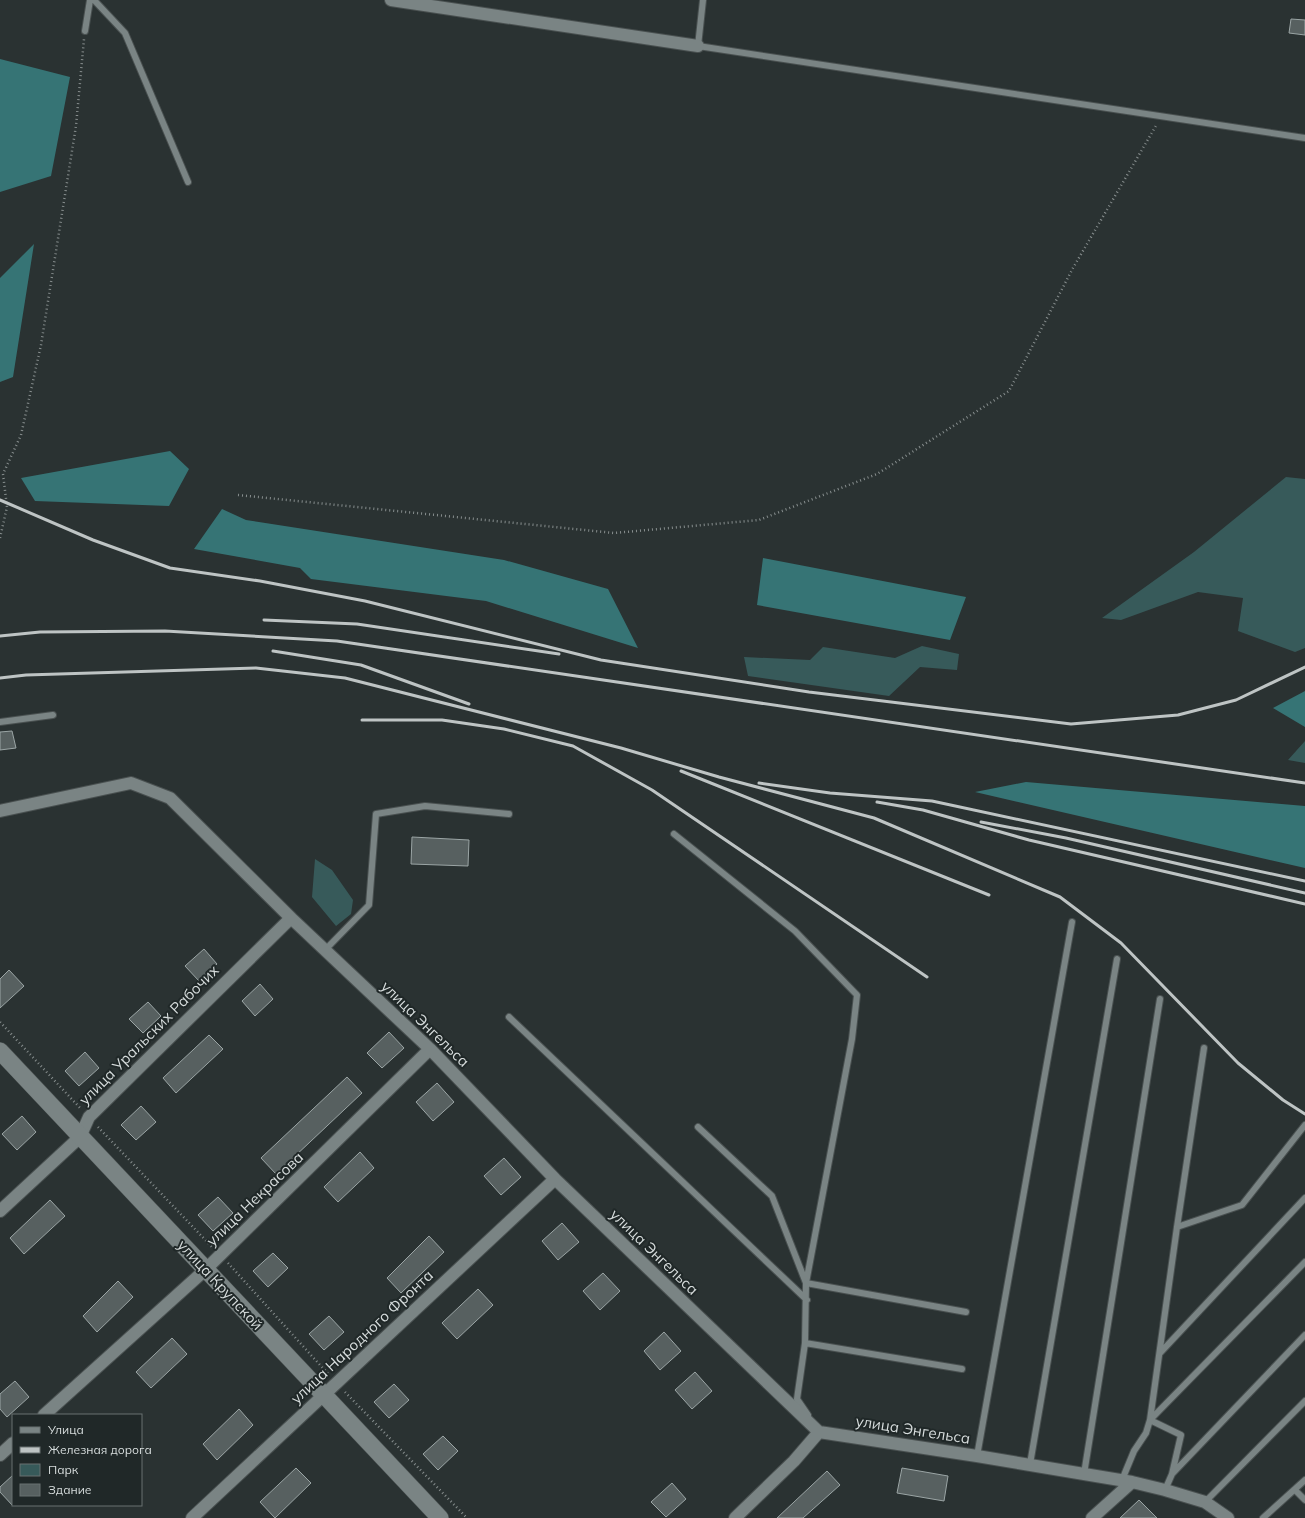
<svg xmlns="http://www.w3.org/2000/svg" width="1305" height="1518" font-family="Mulish,sans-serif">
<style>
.green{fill:#375a5a}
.forest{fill:#367475}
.building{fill:#576060;stroke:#9ba5a5}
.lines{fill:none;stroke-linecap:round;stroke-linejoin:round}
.lane-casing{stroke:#495050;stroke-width:8}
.street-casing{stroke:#495050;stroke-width:14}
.secondary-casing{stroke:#495050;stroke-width:18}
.path{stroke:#878e8e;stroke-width:2.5;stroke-dasharray:1 3;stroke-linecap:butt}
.lane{stroke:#7a8484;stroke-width:6}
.street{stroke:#7a8484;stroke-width:12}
.secondary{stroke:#7a8484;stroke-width:17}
.rail{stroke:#bec4c4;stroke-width:3}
.labels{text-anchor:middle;stroke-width:4;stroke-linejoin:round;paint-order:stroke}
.street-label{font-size:15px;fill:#d6dcdc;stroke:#202828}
</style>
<rect width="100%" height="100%" fill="#2a3232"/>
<path class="green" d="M1286,477L1305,479V648L1295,652L1238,631L1243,598L1198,592L1121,620L1102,618L1194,552Z
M922,646L959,654L957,670L920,667L889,696L748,676L744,657L810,660L823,647L895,658Z
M1305,741V763L1288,760Z
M315,859L332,870L353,900L351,914L336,926L312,897Z"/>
<path class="forest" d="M0,59L70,77L51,176L0,192Z
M34,244L13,377L0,382V278Z
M170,451L189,469L169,506L35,501L21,478Z
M222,509L246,520L504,560L608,589L638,648L486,601L311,579L300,568L194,549Z
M763,558L966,597L950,640L757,605Z
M1305,691V727L1273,708Z
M1026,782L1305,806V868L975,792Z"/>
<path class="building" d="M1291,19L1305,20V35L1289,33Z
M12,731L16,748L0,750V732Z
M412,837L469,840L468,866L411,864Z
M204,949L217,964L199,981L185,966Z
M9,970L24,986L0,1008V979Z
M260,984L273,999L255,1016L242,1001Z
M148,1002L161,1016L143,1033L129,1019Z
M389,1032L404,1048L382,1068L367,1053Z
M209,1035L223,1049L176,1093L163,1078Z
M85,1052L99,1068L79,1086L65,1071Z
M347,1077L362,1093L276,1174L261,1158Z
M437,1083L454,1102L433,1121L416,1102Z
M141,1106L156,1122L136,1140L121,1125Z
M22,1116L36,1132L17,1150L2,1134Z
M360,1152L374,1168L338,1202L324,1187Z
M504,1158L521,1177L501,1195L484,1176Z
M218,1197L233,1213L213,1231L198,1215Z
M50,1200L65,1216L24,1254L10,1238Z
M562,1223L579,1242L558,1260L542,1241Z
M429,1236L444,1252L401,1293L387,1278Z
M273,1253L288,1268L268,1287L253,1271Z
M603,1273L620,1291L600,1310L583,1291Z
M118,1281L133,1297L97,1332L83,1316Z
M478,1289L493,1305L457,1339L442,1323Z
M329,1316L344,1332L324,1350L309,1334Z
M664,1332L681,1351L660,1370L644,1351Z
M172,1338L187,1354L151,1388L136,1372Z
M695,1372L712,1391L692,1409L675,1390Z
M15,1381L29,1397L7,1417L0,1409V1394Z
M394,1384L409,1400L389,1418L374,1402Z
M239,1409L253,1425L217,1460L203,1444Z
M443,1436L458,1451L438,1470L423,1454Z
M296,1468L311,1483L275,1518L260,1502Z
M902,1468L948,1476L944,1501L897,1493Z
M827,1471L840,1485L803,1518H777Z
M13,1475V1506L0,1492V1487Z
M672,1483L686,1499L666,1517L651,1502Z
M1139,1500L1157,1518H1120Z"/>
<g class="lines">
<g class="lane-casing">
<path id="lane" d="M94,0L125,33L188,182
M703,0L698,46L1305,138
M85,31L90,0
M0,722L53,715
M674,834L795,931L857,995L852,1039L806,1283L805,1343L797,1399L808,1415
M325,950L369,905L376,814L425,806L509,814
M509,1017L807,1300
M698,1127L772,1196L806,1283L966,1312
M1177,1227L1242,1205L1305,1125
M805,1343L962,1369
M1160,1353L1305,1198
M977,1456L1072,922
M1030,1464L1117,959
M1084,1474L1160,999
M1172,1474L1181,1435L1150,1420L1305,1262
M1122,1480L1134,1451L1146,1433L1150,1420L1177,1227L1204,1048
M1165,1490L1172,1474L1305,1335
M1295,1490L1305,1500
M1205,1502L1305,1401
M1263,1518L1305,1480"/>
</g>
<g class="street-casing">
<path id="street" d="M391,0L698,46
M0,811L131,783L170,798L291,918L430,1049L555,1179L819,1432L977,1456L1132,1482L1165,1490L1205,1502L1228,1518
M0,1211L80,1137L89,1117L291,918
M44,1415L205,1270L430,1049
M0,1455L13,1443
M192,1518L555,1179
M735,1518L794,1461L819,1432
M1092,1518L1132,1482"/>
</g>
<g class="secondary-casing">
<path id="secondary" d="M0,1051L440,1518"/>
</g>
<path class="path" d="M238,495L614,533L759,520L877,474L1009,391L1073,268L1157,124
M0,538L7,507L3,474L21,435L41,345L76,126L84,39
M0,1022L81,1109
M98,1127L212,1247
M228,1263L329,1375
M345,1392L467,1518"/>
<use href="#lane" class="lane"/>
<use href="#street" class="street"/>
<use href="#secondary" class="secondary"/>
<path class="rail" d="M0,500L93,540L170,568L260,581L365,601L601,660L809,692L1071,724L1178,715L1236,700L1305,667
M264,620L357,624L559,654
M0,636L40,632L165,631L337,641L1305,783
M273,651L361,665L469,704
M0,678L26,675L256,668L345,678L621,748L719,777L874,818L1060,897L1121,943L1238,1063L1283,1100L1305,1114
M362,720H442L504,729L573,746L652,790L927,977
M681,771L989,895
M759,783L830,793L932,801L1305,881
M877,802L923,810L1029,840L1305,904
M981,822L1066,838L1305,893"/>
</g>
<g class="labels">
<g class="street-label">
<text transform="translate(425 1024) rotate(44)" y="5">улица Энгельса</text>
<text transform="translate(149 1035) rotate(-45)" y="5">улица Уральских Рабочих</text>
<text transform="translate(255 1199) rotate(-44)" y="5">улица Некрасова</text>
<text transform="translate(654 1252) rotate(44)" y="5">улица Энгельса</text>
<text transform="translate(220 1285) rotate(47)" y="5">улица Крупской</text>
<text transform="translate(362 1337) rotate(-43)" y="5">улица Народного Фронта</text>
<text transform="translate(913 1430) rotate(9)" y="5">улица Энгельса</text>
</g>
</g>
<rect x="12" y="1414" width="130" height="92" fill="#202828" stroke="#697070"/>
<rect x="20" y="1427" width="20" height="6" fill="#7a8484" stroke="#697070"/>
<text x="48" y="1434" font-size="12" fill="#d6dcdc">Улица</text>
<rect x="20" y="1447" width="20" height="6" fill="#bec4c4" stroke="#697070"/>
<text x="48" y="1454" font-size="12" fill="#d6dcdc">Железная дорога</text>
<rect x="20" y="1464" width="20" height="12" fill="#375a5a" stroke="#697070"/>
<text x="48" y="1474" font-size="12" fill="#d6dcdc">Парк</text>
<rect x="20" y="1484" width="20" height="12" fill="#576060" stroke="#697070"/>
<text x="48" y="1494" font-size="12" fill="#d6dcdc">Здание</text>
</svg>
